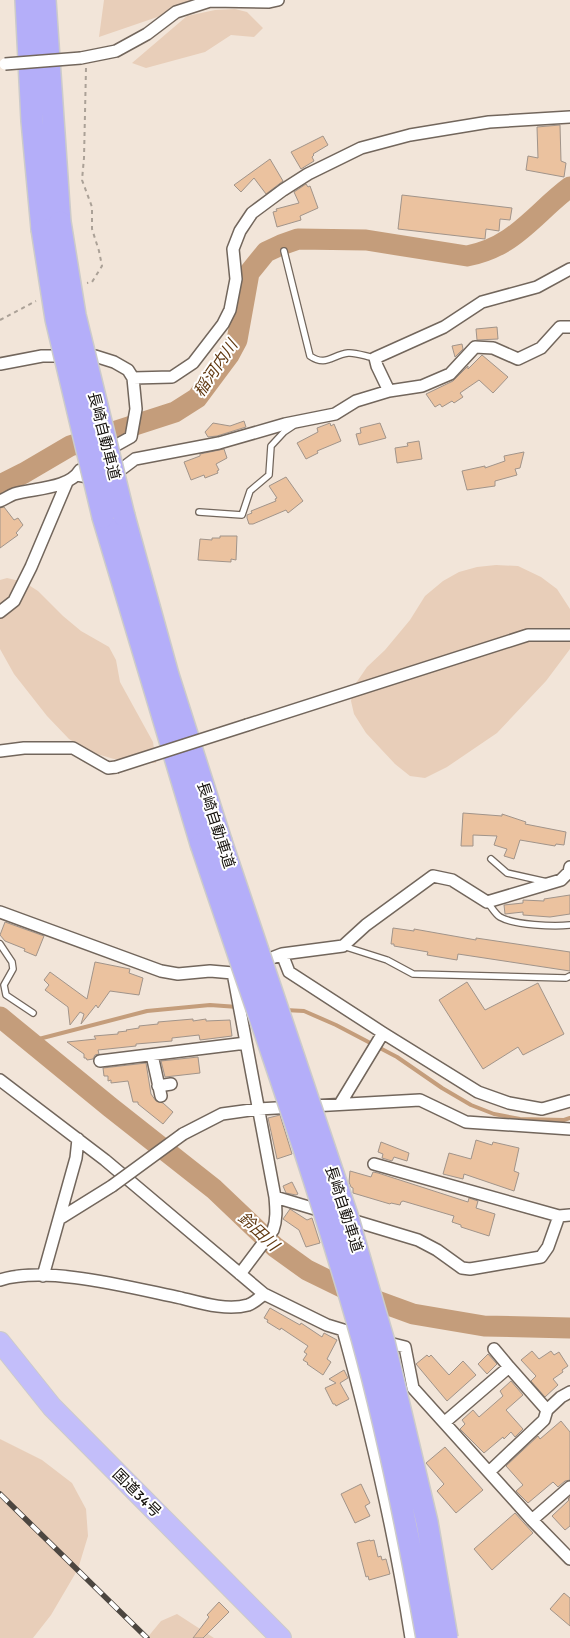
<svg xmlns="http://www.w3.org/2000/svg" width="570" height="1638" font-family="Signika,'Noto Sans JP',sans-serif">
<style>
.green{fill:#e8ceb9}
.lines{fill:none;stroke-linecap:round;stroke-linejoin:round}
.stream{stroke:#c49d7b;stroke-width:4}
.river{stroke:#c49d7b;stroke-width:21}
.building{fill:#ebc29f;stroke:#a1948a}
.service-casing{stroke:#72665c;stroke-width:8}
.minor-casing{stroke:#72665c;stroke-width:14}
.trunk-casing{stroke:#cccbca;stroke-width:22}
.motorway-casing{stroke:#cccbca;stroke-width:24}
.path{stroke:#aba197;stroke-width:2;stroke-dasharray:4 4;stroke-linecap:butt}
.service{stroke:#fff;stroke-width:5.5}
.minor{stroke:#fff;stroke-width:11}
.trunk{stroke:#c3befa;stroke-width:20}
.motorway{stroke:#b4aef9;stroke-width:21}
.rail-casing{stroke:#4c4640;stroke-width:5.5}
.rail{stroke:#fff;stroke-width:4;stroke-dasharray:11;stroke-linecap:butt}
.minor-bridge-casing{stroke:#72665c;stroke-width:14;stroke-linecap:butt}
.motorway-bridge-casing{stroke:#cccbca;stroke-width:24;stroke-linecap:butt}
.minor-bridge{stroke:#fff;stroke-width:11}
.motorway-bridge{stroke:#b4aef9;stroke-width:21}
.labels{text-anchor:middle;stroke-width:4;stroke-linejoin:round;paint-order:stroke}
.street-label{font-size:15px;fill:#15110d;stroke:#fff}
.water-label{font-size:16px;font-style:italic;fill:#603810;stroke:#fff}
</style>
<rect width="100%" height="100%" fill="#f2e5d9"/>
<path class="green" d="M104,0H207L99,37Z
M235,9L247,12L263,28L254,37L231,35L205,52L146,68L132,63L187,16L215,10Z
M496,565L518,566L541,577L557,589L570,609V649L546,681L497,733L447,767L425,778L410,776L395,764L366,733L354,714L351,701L354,686L367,667L385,650L410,620L425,596L443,581L459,572L477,567Z
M7,578L24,582L38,591L63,616L81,631L109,647L116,660L120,682L153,742L156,763L114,759L90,752L69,739L47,716L14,674L0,649V580Z
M0,1439L42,1460L72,1483L86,1509L88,1536L78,1569L51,1615L33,1638H0Z
M177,1614L214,1638H147L161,1621Z"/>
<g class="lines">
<path class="stream" d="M285,1010L304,1011L336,1025L397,1057L442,1088L471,1105L494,1114L520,1119L564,1120L570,1118
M31,1041L147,1011L210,1005L238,1007"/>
<path class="river" d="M0,485L24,473L70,446L175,412L197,398L229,355L237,340L249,273L266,252L281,245L298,239L366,240L467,256C515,247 534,214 570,187
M0,1017L110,1107L214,1189L275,1247L307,1270L350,1291L413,1314L484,1326L570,1328"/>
</g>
<path class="building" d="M560,125L561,161L566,163L564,177L526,170L528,156L538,158L537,127Z
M323,136L328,145L313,154L314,155L312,157L314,161L301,169L291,152Z
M270,159L283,181L266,194L254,178L241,192L234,185Z
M306,184L308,187L310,186L318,208L300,216L301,220L277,227L273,212L277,211L276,209L299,203L294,192Z
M402,195L512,208L510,220L500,219L499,231L486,229L485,239L398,229Z
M497,327L498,339L477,340L476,329Z
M462,344L463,349L455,357L452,346Z
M482,355L508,377L493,393L479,380L460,393L463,397L454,403L452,401L442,407L440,404L435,407L426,394L453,381L468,366V369Z
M244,421L246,427L217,436L208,437L205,432L213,423L230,426Z
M330,423L331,426L334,424L341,441L317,451L318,453L306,459L297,443L318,432L317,428Z
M380,423L386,438L359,445L356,434L361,433L360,428Z
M419,441L422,459L397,463L395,448L408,446L407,443Z
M224,449L227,458L216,464L219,470L217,471L218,473L205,478L204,475L191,480L184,462L200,456V454Z
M524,452L520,468L515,469L517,475L495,481V486L467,490L462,471L485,466V468L505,461L504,456Z
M286,477L303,501L288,513L286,510L253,524H249L247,518V515L252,513L251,511L276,501L275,499L277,498L269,486Z
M4,507L14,520L18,518L23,525L16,533L18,535L0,548V508Z
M220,536H237L236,560L231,559V562L198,560L200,539L212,540V538H220Z
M463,813L502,816V814L526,822L525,824L566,832L564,845L556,844L555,846L520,840L514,859L504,856L507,849L494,845L497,836L473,835V846H461Z
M570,895V914L550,917L523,915V912L505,914L504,905L523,903V900L544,901V899Z
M5,922L44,936L36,956L24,951L25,949L5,941L0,935Z
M393,928L414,931V929L476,940V938L570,952V971L458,954L457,960L427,955L428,952L394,946V944H391Z
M95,962L130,969L129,973L143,978L139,995L110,991L98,1008L96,1005L81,1024L84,1014L80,1012L70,1025L68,1007L45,990L49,985L44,980L50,972L87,999Z
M467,982L485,1010L538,983L564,1034L523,1055L518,1047L483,1069L439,1000Z
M193,1019V1021L206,1019V1021L230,1020L232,1036L200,1040L199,1035L172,1038V1041L136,1044V1046L98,1050L99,1054L95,1055L93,1059L87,1060L86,1058H84V1054L67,1042L96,1039L94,1036L118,1034V1032L127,1031L126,1030L139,1028V1026L158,1024V1022Z
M198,1057L200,1073L165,1077L161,1061Z
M146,1063L151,1094L156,1101L163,1103L173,1112L163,1124L138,1104V1102H133L128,1081L111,1083V1080L108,1081V1076H104L103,1068Z
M280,1115L292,1154L277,1159L268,1118Z
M476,1140L492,1145L493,1142L519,1148L514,1171L519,1173L514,1191L464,1174L463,1179L443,1174L449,1153L471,1159Z
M381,1142L409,1153L407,1161L394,1157L392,1161L382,1158L383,1154L378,1152Z
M350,1171L371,1177L373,1172L378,1173L468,1202L469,1198L478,1201L476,1208L495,1214L489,1236L461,1227V1225L452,1222L454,1216L403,1201L401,1202L400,1205L391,1203L390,1204L353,1193V1188L351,1187L349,1182Z
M292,1182L298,1194L296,1195L286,1193L283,1186Z
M290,1209L307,1220L312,1218L320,1243L306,1247L299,1230L283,1219Z
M270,1308L300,1325L301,1323L322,1337L324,1333L337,1340L327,1359L331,1362L323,1375L307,1364L308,1363L303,1360L307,1354L304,1352L308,1346L281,1328L280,1330L267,1322L268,1320L264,1318Z
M532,1351L539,1359L551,1351L554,1355L559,1352L568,1366L562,1370L563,1372L553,1379L558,1385L545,1397L531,1381L536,1376L521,1360Z
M488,1354L497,1364L487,1374L478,1364Z
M427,1355L429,1357L431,1355L449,1375L463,1361L476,1375L447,1401L416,1364Z
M344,1370L348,1378L340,1383L349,1399L336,1406L335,1404H333L325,1388L336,1383L329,1379Z
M511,1381L523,1395L506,1410L523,1429L515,1437L511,1432L504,1439L503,1437L484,1453L460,1429L465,1424L462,1420L473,1410L479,1417L503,1396L500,1391Z
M561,1421L570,1432V1480L565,1481L558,1487L553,1482L528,1503L516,1491L523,1485L506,1466L538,1436L540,1439Z
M445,1447L483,1490L456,1513L437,1491L444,1484L426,1463Z
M361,1484L370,1503L365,1506L370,1516L355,1523L341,1494Z
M570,1497V1526L565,1530L552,1516L569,1500L568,1499Z
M515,1513L533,1533L492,1570L474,1549Z
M370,1540V1541L374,1540L378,1557L381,1556L382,1560L386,1559L390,1574L369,1580L368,1576L366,1577L357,1543Z
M564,1593L570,1598V1626L550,1609Z
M219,1602L229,1612L203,1638H193L209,1617L207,1615Z"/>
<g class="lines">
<g class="service-casing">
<path id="service" d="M284,251L310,356C326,367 332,355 348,353C356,352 367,357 375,358
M199,512L242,515L250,491L269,475L271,446L284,432L293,426
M491,859L507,873L547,882
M487,902C491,906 495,914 500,917C514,925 554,927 570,925
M0,944L12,962L13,969L4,985L6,995L33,1013
M343,946L387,960L413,974L566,978L570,976"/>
</g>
<g class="minor-casing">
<path id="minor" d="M81,58L116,51L147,34L176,12L210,1L269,2L278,0
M0,364L42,356H95L114,362L128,370L133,378L136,409L131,437L104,452
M133,378L172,377L193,363L223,324L230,310L236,279L233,249L240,231L252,213L283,190L308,174L361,148L410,135L489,122L570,117
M389,391L377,366L375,358L444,327L482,302L537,287L570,269
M77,475L88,477L123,468L135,459L219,443L285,424L335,414L356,401L389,391L422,386L450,374L475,347L493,348L518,359L541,348L560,327H570
M0,501C5,499 9,496 14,494C34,488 69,489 80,470
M0,612L14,601L31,567L67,482
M247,725L528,635H570
M0,751L24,748H73L108,768L116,767
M0,912L161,971L178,974L210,971L233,973L282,954L343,946L366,925L433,876L452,880L487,902L561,880L569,872L570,867
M282,954L289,972L383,1033L478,1092L509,1103L542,1109L570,1101
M233,973L275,1197C276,1209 277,1219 273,1230L240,1274
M152,1055L161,1096
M100,1061L246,1043
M0,1080L105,1160L264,1294L327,1325L363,1336
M158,1086L171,1084
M340,1104L383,1033
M183,1134L222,1114L258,1109L420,1100L466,1122L570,1129
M374,1164L559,1216L570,1215
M275,1197L325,1212
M345,1218L418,1240L437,1250L462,1268L470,1269L541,1257L548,1247L559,1216
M59,1219L112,1186
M43,1276L76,1158L78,1139
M0,1280C47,1265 132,1288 181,1298C201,1303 227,1311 248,1305C254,1303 259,1298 264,1294
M343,1330C371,1432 395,1534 411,1638
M381,1341L405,1347L413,1388L532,1520L570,1559
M494,1349L509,1367
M547,1410L561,1397L570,1392
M445,1422L509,1367L547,1410L544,1420L489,1472
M532,1520L570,1487"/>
</g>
<g class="trunk-casing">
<path id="trunk" d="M0,1342L52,1407L281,1638"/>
</g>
<g class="motorway-casing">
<path id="motorway" d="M26,0L32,121L42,229
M45,0L60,222
M124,516L168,675L221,841
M103,517L201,844"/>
</g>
<path class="path" d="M86,68L84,158L82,180L92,207V229L99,251L102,266L92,282L87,283
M0,320L36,301"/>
<use href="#service" class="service"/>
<use href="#minor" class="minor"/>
<use href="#trunk" class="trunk"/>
<use href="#motorway" class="motorway"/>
<g class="rail-casing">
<path id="rail" d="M0,1494L147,1638"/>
</g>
<use href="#rail" class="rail"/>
<g class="minor-bridge-casing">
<path id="minor-bridge" d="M5,64L81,58
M116,767L247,725
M112,1186L183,1134"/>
</g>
<g class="motorway-bridge-casing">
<path id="motorway-bridge" d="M60,222L75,315L124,516
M42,229L56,319L103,517
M221,841L347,1215L384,1342L427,1522L447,1638
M201,844C256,1008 315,1171 362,1338C389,1436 409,1537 427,1638"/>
</g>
<use href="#minor-bridge" class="minor-bridge"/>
<use href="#motorway-bridge" class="motorway-bridge"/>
</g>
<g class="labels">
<g class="street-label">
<text transform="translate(104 436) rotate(76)" y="5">長崎自動車道</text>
<text transform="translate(216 825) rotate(72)" y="5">長崎自動車道</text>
<text transform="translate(344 1209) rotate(72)" y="5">長崎自動車道</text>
<text transform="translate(137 1493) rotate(45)" y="5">国道34号</text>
</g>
<g class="water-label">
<text transform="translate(215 368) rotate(-56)" y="6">稲河内川</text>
<text transform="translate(259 1231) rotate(43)" y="6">鈴田川</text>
</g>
</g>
</svg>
